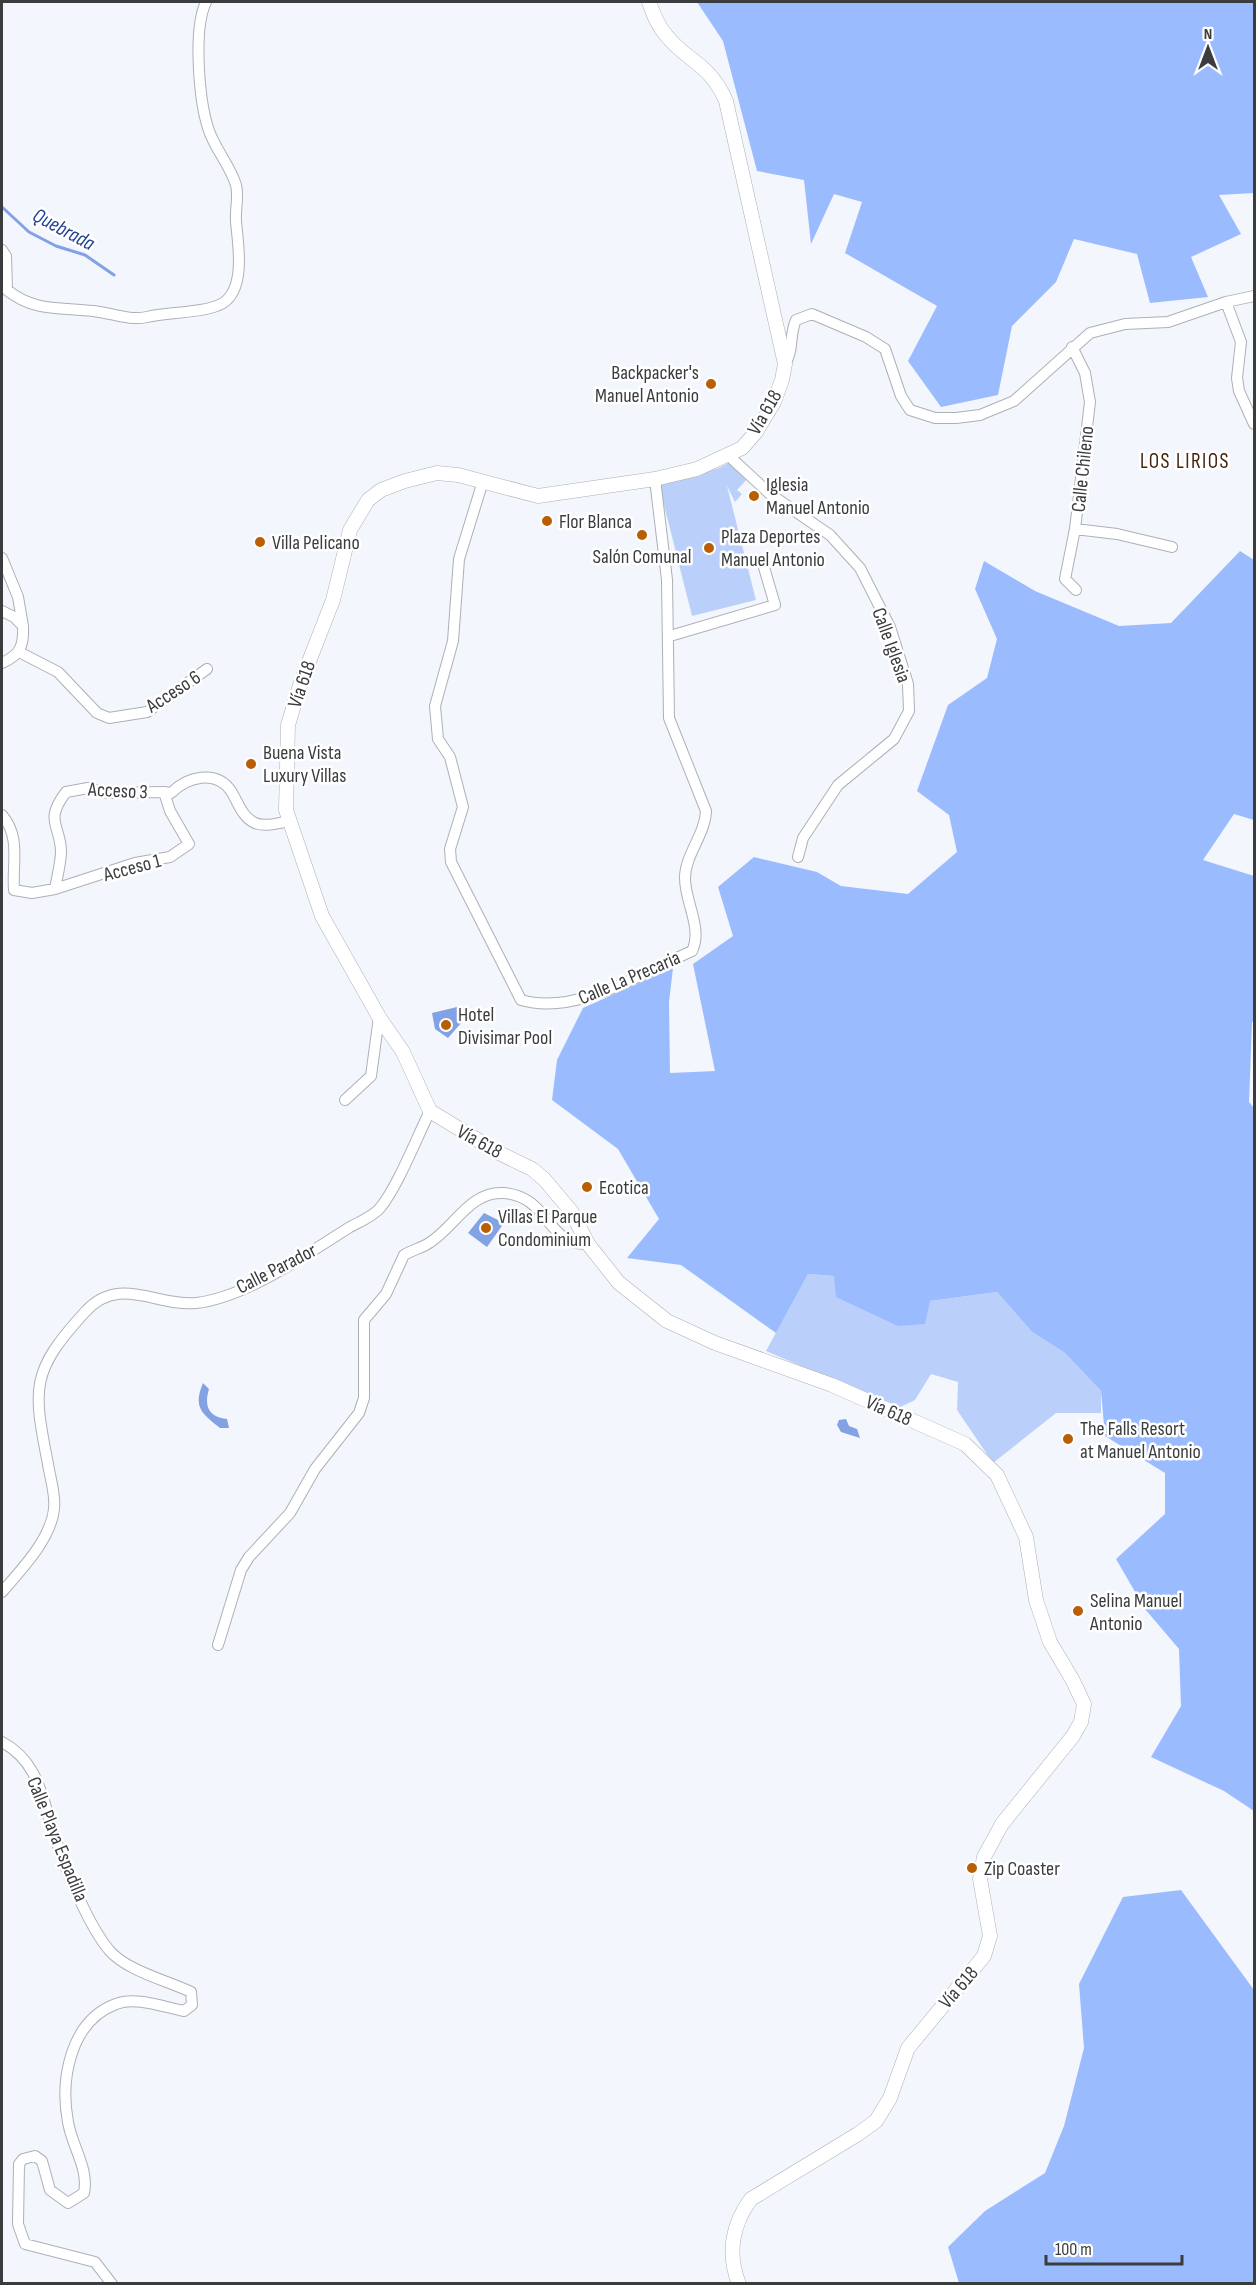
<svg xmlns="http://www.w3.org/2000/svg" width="1256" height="2285" font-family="'Sofia Sans Condensed',sans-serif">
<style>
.green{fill:#bad0fb}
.forest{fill:#9bbbff}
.water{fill:#82a2e3}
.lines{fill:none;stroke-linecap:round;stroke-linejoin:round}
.stream{stroke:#82a2e3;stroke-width:3}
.minor-casing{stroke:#adb0b5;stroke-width:12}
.tertiary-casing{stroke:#adb0b5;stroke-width:15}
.minor{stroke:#fff;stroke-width:10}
.tertiary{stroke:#fff;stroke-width:14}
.poi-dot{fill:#b95e02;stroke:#fff;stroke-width:2}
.labels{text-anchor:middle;stroke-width:5;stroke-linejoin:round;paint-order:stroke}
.poi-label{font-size:20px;fill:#3b3c3e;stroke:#fff;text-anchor:start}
.street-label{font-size:20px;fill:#3b3c3e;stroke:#fff}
.water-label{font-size:21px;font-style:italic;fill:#244491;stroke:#fff}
.neighbourhood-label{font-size:21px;letter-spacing:1.5px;fill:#44240d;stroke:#fff}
</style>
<rect width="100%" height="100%" fill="#f3f6fc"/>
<path class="green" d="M730,462L748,478L737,490L742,494L735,502L727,486L756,600L692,616L659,485L719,468Z
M808,1274L835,1276L930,1301L997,1292L1032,1332L1065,1353L1101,1391V1413H1056L993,1463L957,1410L958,1382L931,1374L915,1400L898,1408L766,1351Z"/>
<path class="forest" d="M697,2H1254V193L1219,195L1241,234L1191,257L1208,297L1150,303L1137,254L1074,239L1056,282L1012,326L998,395L941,407L908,361L937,306L845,253L862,202L834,194L811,244L804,180L757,171L723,41Z
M1240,551L1254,560V820L1234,814L1203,860L1254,876V1019L1252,1023L1249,1102L1254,1108V1811L1224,1791L1151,1757L1181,1706L1179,1649L1145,1609L1116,1559L1165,1514V1473L1105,1436L1101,1391L1065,1353L1032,1332L997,1292L930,1301L925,1324L898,1326L836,1297L834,1276L808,1274L776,1333L681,1265L627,1258L659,1219L618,1149L552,1100L557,1060L583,1008L673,968L669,1002L670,1073L715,1071L693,964L733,936L718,887L754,857L817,872L841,886L908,894L957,852L949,815L917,791L948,705L987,678L997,639L975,589L984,561L1035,591L1119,626L1171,623Z
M1181,1890L1254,1990V2283H959L948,2247L985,2211L1045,2173L1064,2126L1084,2048L1079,1984L1123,1897Z"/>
<path class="water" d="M457,1007L462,1022L448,1038L435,1029L432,1013Z
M484,1213L504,1223L487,1247L468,1233Z
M203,1383L209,1389C204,1406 208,1417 227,1419L229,1428H220C201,1413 193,1407 203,1383Z
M846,1419L849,1426L857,1429L860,1438L841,1432L837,1425L839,1420Z"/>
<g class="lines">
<path class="stream" d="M2,207L29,232L56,246L85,255L114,275"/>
<g class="minor-casing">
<path id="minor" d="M2,250L6,256L7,290C34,312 61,307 93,311C112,313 129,321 147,317C168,312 207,313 223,303C246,288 238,244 236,222C235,210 239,196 236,185C230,165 214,148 208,128C199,99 193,29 206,2
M1226,302L1241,342L1237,378L1239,391L1254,424
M1072,347L1085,373L1090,402L1075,529L1065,579L1076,590
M785,364C794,350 789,335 796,320L812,314L866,337L885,349L901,396L910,410L935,418H956L980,415L1014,401L1090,333L1125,324L1168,322L1226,302L1254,296
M729,456L770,494L830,535L860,568L890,627L908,684L909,711L894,739L838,785L803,838L798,857
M483,481L459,559L453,641L435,706L438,739L450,757L463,807L450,849L451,862L521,1000C577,1016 642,973 692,951C703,928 685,903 685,878C685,855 705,835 706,811L669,718L667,580L655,479
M1075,529L1117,534L1172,547
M2,558L18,597L23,626
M2,611L14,617L23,626C24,646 20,655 2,663
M670,636L775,605L763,564
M19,652L58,672L97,713L109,718L147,712L207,669
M2,815C21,837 12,863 14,890L32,893L55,889L135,863L170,857L189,844L170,811L164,792L171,793C187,777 216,769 231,791C238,802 241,815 253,822C263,828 278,823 289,821
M55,889C57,877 61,863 61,851C60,824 44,821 66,792L88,788L107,793L164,792
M345,1100L371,1076L379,1017
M2,1592C21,1570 51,1539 54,1509C56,1495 50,1478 48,1464C33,1388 30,1372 85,1312C119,1274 157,1307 196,1303C247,1297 307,1254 350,1227C359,1222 374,1216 380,1208C398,1186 417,1137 430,1111
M218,1645L241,1570L249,1557L290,1513L315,1469L359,1413L364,1398V1320L386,1294L404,1255C412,1250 422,1248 429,1243C454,1228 470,1191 503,1193C550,1196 546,1246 588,1244
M2,1742C39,1762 42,1798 54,1834C64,1866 88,1925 109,1950C125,1970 168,1981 191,1992L192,2005L184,2011C163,2007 136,1996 116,2004C70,2021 60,2080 68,2122C72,2147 89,2168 84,2193L68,2203L50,2190L42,2161L35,2156L23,2159L19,2164L18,2224L25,2244L95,2262L112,2284"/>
</g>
<g class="tertiary-casing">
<path id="tertiary" d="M649,2C653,13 657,25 666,35C687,62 709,62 726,101L785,364L782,380L774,402L756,432L742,448L697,469L655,479L538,496L458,475L437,473L405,481L381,490L368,500L350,530L333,600L301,682L288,725L286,810L322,916L379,1017L403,1052L430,1111L499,1153L532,1169L544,1179L571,1211L588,1244L619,1283L667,1321L715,1343L832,1385L965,1444L997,1475L1026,1537L1036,1600L1050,1642L1072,1679L1084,1704L1081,1722L1073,1736L1002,1824L984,1857L980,1879L990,1936L984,1956L908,2048L890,2098L876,2121L858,2134L751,2199C732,2224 727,2254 739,2284"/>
</g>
<use href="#minor" class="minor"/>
<use href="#tertiary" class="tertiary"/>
</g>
<g class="poi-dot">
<circle cx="711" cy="384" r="6"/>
<circle cx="754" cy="496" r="6"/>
<circle cx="547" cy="521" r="6"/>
<circle cx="642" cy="535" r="6"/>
<circle cx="260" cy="542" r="6"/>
<circle cx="709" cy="548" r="6"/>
<circle cx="251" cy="764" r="6"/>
<circle cx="446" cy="1025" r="6"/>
<circle cx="587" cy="1187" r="6"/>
<circle cx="486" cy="1228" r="6"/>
<circle cx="1068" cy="1439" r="6"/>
<circle cx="1078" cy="1611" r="6"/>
<circle cx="972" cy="1868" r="6"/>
</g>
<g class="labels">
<g class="poi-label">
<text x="699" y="379" text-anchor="end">Backpacker's<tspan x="699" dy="23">Manuel Antonio</tspan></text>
<text x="766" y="491">Iglesia<tspan x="766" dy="23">Manuel Antonio</tspan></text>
<text x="559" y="528">Flor Blanca</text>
<text x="721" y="543">Plaza Deportes<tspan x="721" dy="23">Manuel Antonio</tspan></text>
<text x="272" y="549">Villa Pelicano</text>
<text x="642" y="563" text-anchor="middle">Salón Comunal</text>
<text x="263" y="759">Buena Vista<tspan x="263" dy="23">Luxury Villas</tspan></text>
<text x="458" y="1021">Hotel<tspan x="458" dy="23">Divisimar Pool</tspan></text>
<text x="599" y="1194">Ecotica</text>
<text x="498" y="1223">Villas El Parque<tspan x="498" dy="23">Condominium</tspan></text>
<text x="1080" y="1435">The Falls Resort<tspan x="1080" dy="23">at Manuel Antonio</tspan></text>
<text x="1090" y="1607">Selina Manuel<tspan x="1090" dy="23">Antonio</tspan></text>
<text x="984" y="1875">Zip Coaster</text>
</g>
<g class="street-label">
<text transform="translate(764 412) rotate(-60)" y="7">Vía 618</text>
<text transform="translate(1082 469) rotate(-84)" y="7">Calle Chileno</text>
<text transform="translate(892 645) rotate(70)" y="7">Calle Iglesia</text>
<text transform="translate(301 684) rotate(-71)" y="7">Vía 618</text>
<text transform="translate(173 691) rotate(-33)" y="7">Acceso 6</text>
<text transform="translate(118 790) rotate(3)" y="7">Acceso 3</text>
<text transform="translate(132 867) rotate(-15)" y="7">Acceso 1</text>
<text transform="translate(629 977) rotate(-23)" y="7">Calle La Precaria</text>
<text transform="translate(480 1141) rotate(29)" y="7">Vía 618</text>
<text transform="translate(276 1268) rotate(-27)" y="7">Calle Parador</text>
<text transform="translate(889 1410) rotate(24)" y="7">Vía 618</text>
<text transform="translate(58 1839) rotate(68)" y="7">Calle Playa Espadilla</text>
<text transform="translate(958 1987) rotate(-49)" y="7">Vía 618</text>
</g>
<g class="water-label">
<text transform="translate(64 229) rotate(28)" y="7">Quebrada</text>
</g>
<g class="neighbourhood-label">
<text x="1185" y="468">LOS LIRIOS</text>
</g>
</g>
<rect width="1256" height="2285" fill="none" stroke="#3b3c3e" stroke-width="6"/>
<g transform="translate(1208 48)" stroke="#ffffff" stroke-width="4.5" paint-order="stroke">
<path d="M0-4.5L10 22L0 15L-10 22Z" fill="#3b3c3e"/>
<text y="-9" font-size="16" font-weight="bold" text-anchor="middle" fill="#3b3c3e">N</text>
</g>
<path d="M1046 2255v9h136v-9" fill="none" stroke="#3b3c3e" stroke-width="3"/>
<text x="1055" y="2255" font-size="18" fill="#3b3c3e" stroke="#ffffff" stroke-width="4.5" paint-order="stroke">100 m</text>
</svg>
